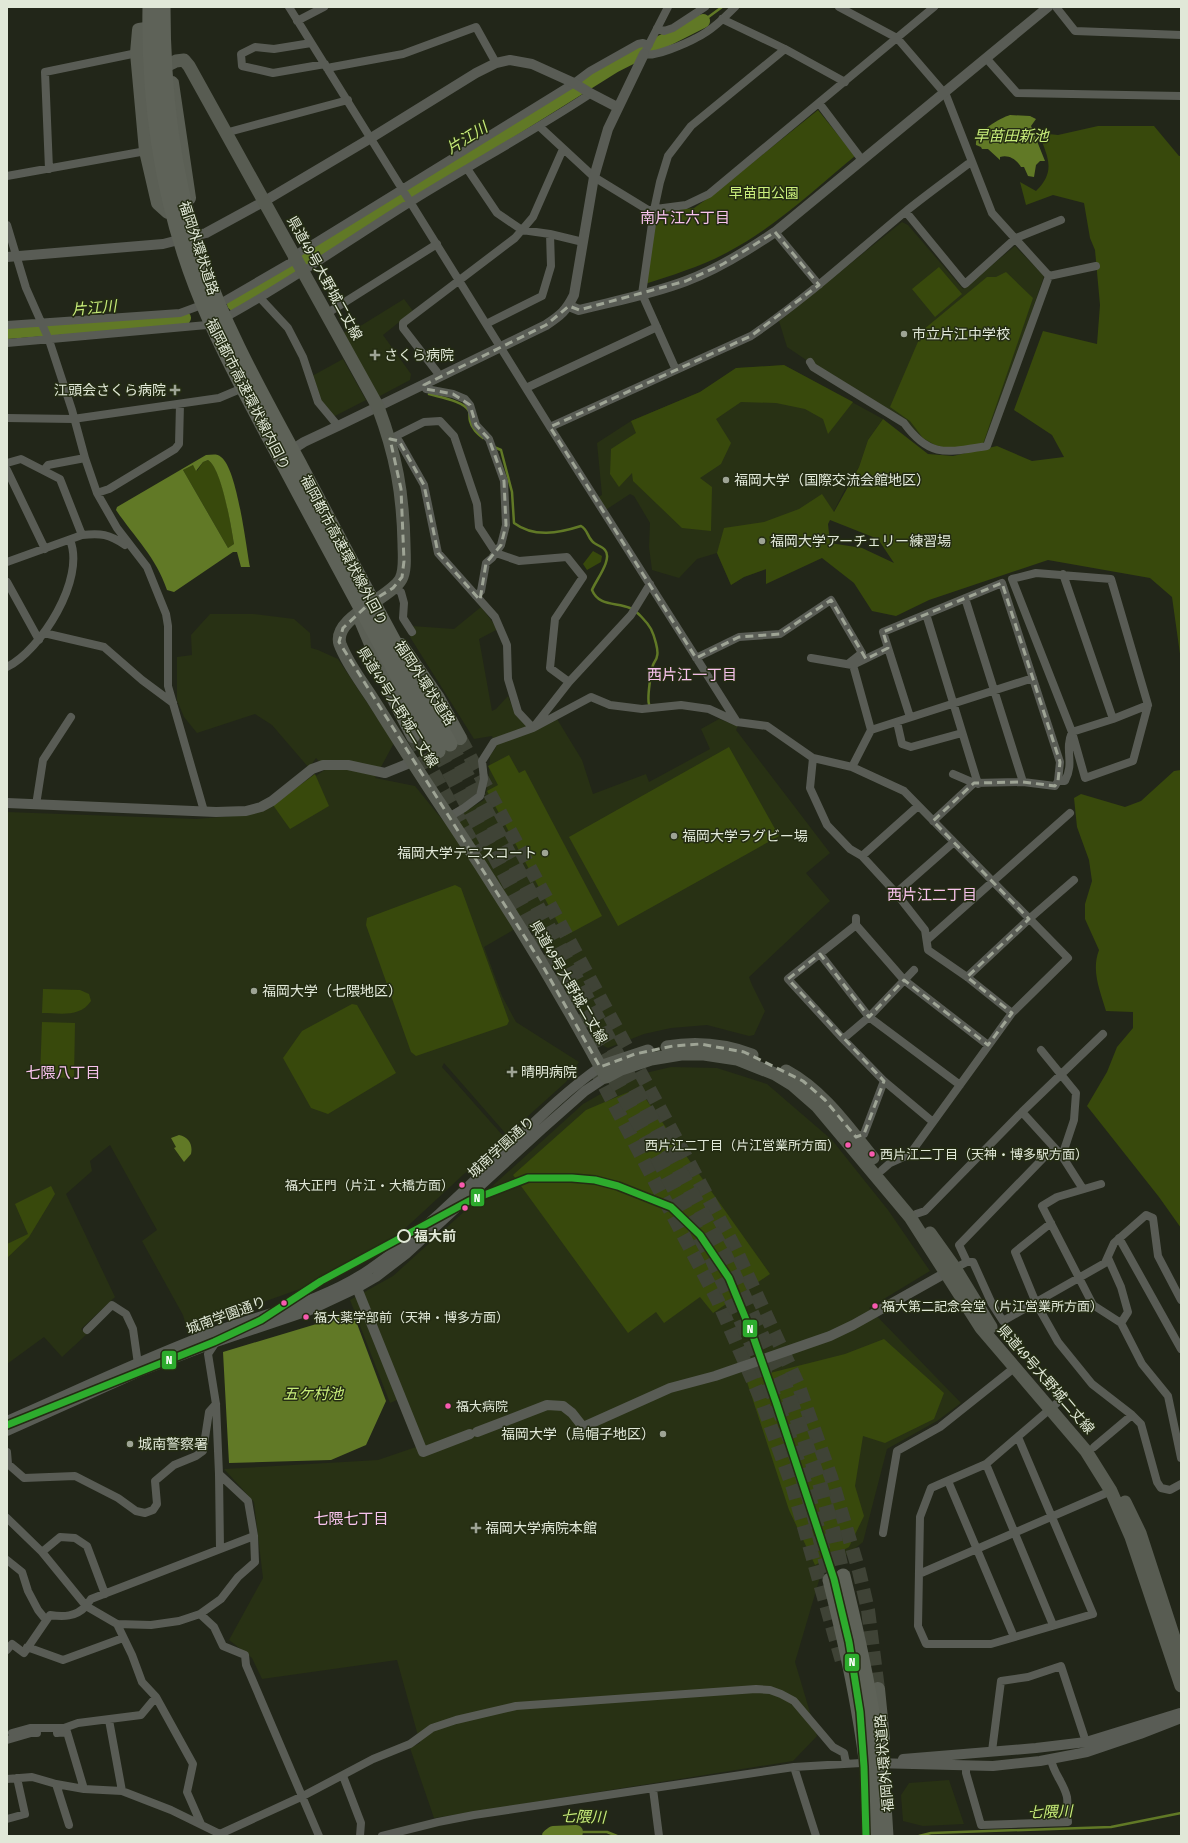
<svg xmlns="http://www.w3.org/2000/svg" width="1188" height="1843" font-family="'Fira Sans Condensed','Noto Sans JP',sans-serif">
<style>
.built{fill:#283114}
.green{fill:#38490c;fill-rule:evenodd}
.water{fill:#617926;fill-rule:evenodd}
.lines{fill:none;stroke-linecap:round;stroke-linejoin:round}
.stream{stroke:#617926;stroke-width:2.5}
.river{stroke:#617926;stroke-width:14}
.trunk-tunnel{stroke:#3f4336;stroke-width:14;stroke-dasharray:14 7;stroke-linecap:butt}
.motorway-tunnel{stroke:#3f4336;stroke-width:15;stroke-dasharray:15 8;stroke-linecap:butt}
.minor{stroke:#595c55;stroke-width:8}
.tertiary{stroke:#595c55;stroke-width:10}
.primary{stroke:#585c52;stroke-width:13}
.trunk{stroke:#5b5f55;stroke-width:14}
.motorway-bridge{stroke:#5e6258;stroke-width:15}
.metro-1-casing{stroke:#242c13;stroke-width:10}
.metro-1{stroke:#2dac2d;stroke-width:7}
.marked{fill:none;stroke:#9ea495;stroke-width:3;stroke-dasharray:8 5;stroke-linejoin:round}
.poi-dot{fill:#9ea495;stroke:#242c13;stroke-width:1.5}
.bus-dot{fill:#f75aaf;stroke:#242c13;stroke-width:1.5}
.stop-dot{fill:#242c13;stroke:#e1e8d8;stroke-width:2}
.labels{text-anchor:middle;stroke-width:3;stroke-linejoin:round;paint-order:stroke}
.bus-label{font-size:13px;fill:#e1e8d8;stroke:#242c13;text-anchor:start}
.park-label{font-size:14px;fill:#ccf17d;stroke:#242c13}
.street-label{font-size:14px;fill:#e1e8d8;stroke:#242c13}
.poi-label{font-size:14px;fill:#e1e8d8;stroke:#242c13;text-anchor:start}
.stop-label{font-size:14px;font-weight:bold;fill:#e1e8d8;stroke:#242c13;text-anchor:start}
.water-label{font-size:15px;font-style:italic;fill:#c8ed7a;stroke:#242c13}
.neighbourhood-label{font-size:15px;fill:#f8c3ed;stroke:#242c13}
.line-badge{stroke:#242c13;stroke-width:1.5}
.badge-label{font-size:11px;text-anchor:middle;font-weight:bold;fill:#fff}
</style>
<rect width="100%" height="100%" fill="#222619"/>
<path class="built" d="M902,222L908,225L963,289L1015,246L1044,276L986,446L935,447L787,347L779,321Z
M404,299L413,311L383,335L411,374L410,380L378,397L342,333L362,325Z
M343,359L366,400L333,417L320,401L312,376Z
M784,365L883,419L868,440L859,467L843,493L828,523L767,569L744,577L731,585L717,553L697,559L679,578L652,570L649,547L650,523L634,496L630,494L604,511L596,498L602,495L597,443L631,421L700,392L736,368Z
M481,607L498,629L479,639L492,711L496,709L508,696L515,714L531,731L557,719L582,760L593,794L646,774L649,782L710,749L701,729L719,719L738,726L736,730L830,853L806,873L830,901L749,977L752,985L765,1011L754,1035L749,1036L707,1025L671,1028L644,1034L608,1048L598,1043L527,922L484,947L502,996L516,1022L579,1062L566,1082L507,1135L444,1063L442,1067L504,1137L398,1235L331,1278L210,1321L188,1333L183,1315L142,1241L157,1230L110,1145L90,1161L92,1171L66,1194L115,1297L81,1329L87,1334L62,1357L44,1337L7,1364V812L196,819L246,815L264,811L326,769L316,758L309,768L272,725L255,714L197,733L184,717L177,700V657L192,655L191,635L210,614H253L294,619L310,633L311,648L318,650L338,659L394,743L375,778L415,786L445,823L484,800L489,780L490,754L496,748L492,736L474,739L410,637L412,626L454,629Z
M671,1067L717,1068L767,1084L832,1140L888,1210L930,1271L869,1308L961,1403L937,1421L887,1449L863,1542L820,1577L795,1662L817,1736L793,1761L434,1818L410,1748L420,1743L397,1660L262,1679L252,1658L229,1640L263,1578L254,1502L224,1469L378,1460L416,1447L397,1400L390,1403L350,1300L393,1276L583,1104L627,1079L641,1074Z
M949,1780L964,1824L923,1826L903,1821L901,1795L909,1783Z"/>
<path class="green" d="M818,110L855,156C814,190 775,227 728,252C702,266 673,275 645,284L657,212L694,208L711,196Z
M1098,126H1154L1179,156H1181V661L1172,597L1150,578L1048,560L929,600L896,616L872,611L854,583L822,558L766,584V569L744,577L731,585L717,553L724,528L764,522L799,509L822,494L834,512L859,467L868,440L883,419L928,454L953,456L997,446L1032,461L1064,457L1052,435L1014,410L1043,331L1097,344L1100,305L1095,250L1090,238L1084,203L1053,195L1026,205L1020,182L1036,191C1057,170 1047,157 1039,133L1058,135ZM830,520L878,539L894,563L862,548L830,543L828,524Z
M939,267L962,294L935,317L912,289Z
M1006,272L1033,298L983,444L949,449L935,445L923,438L910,421L890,407L923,330L987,277H996Z
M784,365L853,402L828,434L823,419L805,409L776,403L741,402L716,419L731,443L721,464L700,478L712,487L711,531L682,528L633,481L632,473L619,487L610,474L611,449L636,433L631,421L700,392L736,368Z
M208,460C223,470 231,526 234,544L228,548L183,470L193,465L197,471L203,462Z
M593,551L602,556L601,562L587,570L583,564Z
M729,747L779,836L618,926L569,837Z
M509,755L519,773L525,770L602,916L565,936L487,791L498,785L488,766Z
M1181,770V1228L1159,1197L1087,1106L1107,1072L1117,1047L1133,1028V1012L1106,1011C1100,990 1091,971 1099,950L1085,919V904L1092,881L1089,860L1077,827L1074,798L1081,794L1125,807L1141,801L1174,771Z
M315,774L329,806L290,829L273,805Z
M455,885L461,888L509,1021L507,1025L416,1056L411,1052L366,925L367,918Z
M43,989L80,990L89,994L91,1001C80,1018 59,1013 42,1013Z
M352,1004L357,1005L396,1073L328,1114L311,1108L283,1058L302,1031Z
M42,1022L75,1023L74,1078L40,1077Z
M638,1088L770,1274L713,1313L700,1297L664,1323L656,1312L628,1333L513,1175L586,1110Z
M51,1186L55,1194L29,1237L7,1258V1244L28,1234L15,1204Z
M884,1339L944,1393L934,1419L885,1443L863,1436L855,1486L864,1516L849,1547L815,1565L789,1510L746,1379L845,1354Z"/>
<path class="water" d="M1010,115L1030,116L1036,119L1031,126L1045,161H1040L1036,165L1034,177L1028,176L1024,167H1021C1017,160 1009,154 1000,157V160L988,149H982L981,147L976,145C974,133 1000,118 1010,115Z
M206,455C211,455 217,453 221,457C237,468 246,546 250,567H241L237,552H233L174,592L167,590C156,557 135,538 116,510L117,507ZM208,460C222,469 231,526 234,544L228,548L183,470L193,465L196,471L203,462Z
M179,1135C189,1137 193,1145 191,1154L184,1162L174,1148L176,1147L171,1138Z
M353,1313L386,1401L366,1445L331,1460L229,1463L223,1352Z"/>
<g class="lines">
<path class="stream" d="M703,21L722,7
M429,394C439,397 464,401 469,411C470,414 469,418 470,421C472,429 477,433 483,438
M494,447L501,450L512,492L514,523C534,538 559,533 581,526C588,530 587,536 592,541C595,545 602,546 605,550C613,559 596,580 592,590C599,607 617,602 630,608C637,611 647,622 651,629C654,635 659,651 657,656C657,659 654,662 653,665C651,671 647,698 649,704
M576,1832H607L617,1836
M919,1836L931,1833L1111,1827L1181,1813"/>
<path class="river" d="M234,304L614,66L703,21
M7,332L184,318
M549,1836L553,1833L576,1832"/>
<path class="trunk-tunnel" d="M413,736L478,853
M460,738L735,1248L798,1384L831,1477L859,1571L868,1610L878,1689
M595,1068L718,1301L760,1397L793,1488L843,1665"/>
<path class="motorway-tunnel" d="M450,744L724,1253L786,1388L819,1481L833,1531L843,1576
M438,751L712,1259C733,1303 754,1347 772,1392C797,1453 816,1516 830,1580"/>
<path class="minor" d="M289,7L550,427L737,722L767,726L813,758L852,767L904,791L1068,958L1012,1013L910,1154L890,1163L882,1170
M668,7L644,54C653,58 687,43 696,38C711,31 724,18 735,7
M839,7L897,38L946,95L992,213L1049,276
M1056,7L1075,31L1181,35
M722,19L785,49L845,82
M297,21L324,7
M657,28L664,31L673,28L705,7
M311,43L274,49L255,47L241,54L242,66L273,73L325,64
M986,58L1017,93L1181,96
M327,68L403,54L476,27L496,63
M819,103L862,160
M540,127L594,177L648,210L686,205L709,194L934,7
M225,133L348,100
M49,169L45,72L137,53
M468,170L497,213L522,230L550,234L583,242
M7,176L146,151
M906,212L965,284L1016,238L1061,220
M7,225L26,288L49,340L72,410L85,458L97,493L117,528L147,567L166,614L168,626V686L204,811
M775,232L819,285
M261,299L288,328L303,357L318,402L338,426
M326,314L437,244
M223,319C288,284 348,241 411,202C469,166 529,134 587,96L590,93
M486,324L542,296L551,266L550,234
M7,325L180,313L199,306L217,305L291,262L295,255L574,83L590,71L638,44L643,43L649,45
M7,343L207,325
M810,362L813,367L904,423C930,459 948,452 987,446L1049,276L1096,266
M676,370L642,294L654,210L660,182L668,156L691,126L785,49
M439,377L437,372L403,328V323L515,238L533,217L563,149
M424,385L426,389L453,394L465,399L470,405L476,425L489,439L504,481L506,525L501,545L492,558L486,563L481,591L476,596
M526,388L657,327
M7,418L73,419L219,398L238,390
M550,427L751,336C806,299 854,254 905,212C926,195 947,180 968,164H972
M7,463L21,459L60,479L82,535
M7,470L45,549
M44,470L48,465L85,458
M97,493L109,489L175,449L179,444L180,404
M7,562L82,535C101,533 109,534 125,545L127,543
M1036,573L1111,579L1148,705L1133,761L1085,778L1072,732L1012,579Z
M1063,574L1113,719
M7,582L39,640
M393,588L401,592L404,603L403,618L412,632
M965,598L1023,782
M926,614L978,784
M44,633L104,647L142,680L173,703
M696,658L739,637L780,634L831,600L862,653L848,664
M811,658L852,665
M7,667C41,650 86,579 70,540
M569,682L550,668L555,619L583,577L567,557L519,561L496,553L479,527L477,504L454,436L440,421L424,422L390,439L399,441L424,485L438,553L495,617L507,645L508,679L518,712L533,728L591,697L610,705L642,709L681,705L709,709L737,722
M910,717L883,632L1002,583L1060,762L1058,781L1055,786L1023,782L974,783L953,774
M897,722L902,744L911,747L962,733
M871,730L1033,678
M813,758L810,788L827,825L850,849L862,856L896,893L925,930L928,950L967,977L1012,1013
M852,767L871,730L853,665L888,648
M1058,781H1065C1075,762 1064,751 1072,732L1113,719L1148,705
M36,805L43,760L71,717
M449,817L464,808L480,796L484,779L482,761L494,742L533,728L569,682L631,615L650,584
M933,821L974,783
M862,856L918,806
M896,893L954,842
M856,918V925L788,979L843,1039L884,1081L933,1122
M856,925L904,980L988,1045
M927,940L1070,813
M820,954L869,1017L960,1085
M967,977L1029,919L1074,880
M843,1039L869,1017L914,970
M1041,1050L1076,1093L1074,1120L1062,1156
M1022,1112L1062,1156L1083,1189
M856,1137L864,1134L884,1081
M1101,1184L1057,1197L1042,1206L1093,1305L1121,1323L1142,1364L1168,1396L1181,1458
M916,1214L925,1211L1022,1112L1103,1034
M1051,1223L1015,1252L1036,1303L1058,1342L1092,1384L1132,1415L1141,1424L1157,1482L1161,1488L1170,1490L1181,1484
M1119,1238L1181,1349
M1108,1258L1121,1287L1128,1312L1121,1323
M967,1262L959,1245L1053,1148
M955,1268L967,1262H973L992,1304L1003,1321L1105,1263L1114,1243L1146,1215L1153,1218L1158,1256L1181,1300
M87,1330L112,1305L126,1314L133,1329L138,1364
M1018,1437L1093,1614L991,1644H926L918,1626L920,1517L931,1488L986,1464L1057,1403
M1094,1447L1132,1415
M7,1452L8,1464L24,1478L75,1476L118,1498L136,1511L145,1513L153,1510L157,1504L155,1481L174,1465L196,1456L203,1451L209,1412L216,1404
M986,1464L1053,1625
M219,1474L220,1549
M948,1481L1014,1637
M7,1518L42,1552L86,1606L91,1599L254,1536
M883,1533L897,1451L940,1427L1014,1368
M42,1552L60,1537L75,1538L87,1546L105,1594
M7,1560L22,1572L28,1591L38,1610L46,1620
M919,1574L1111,1491
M200,1614L221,1599L238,1577L255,1562L254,1536L248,1501L219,1474L216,1404L208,1354L216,1342
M117,1624L132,1655L142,1682L156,1697L193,1764L187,1792L201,1824
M27,1647L63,1660L123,1638
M7,1650L12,1644L24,1653L50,1615C63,1617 76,1617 86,1606L117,1624L151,1625L179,1621L200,1614L214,1627L223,1646L245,1655L246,1665L319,1836
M109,1720L122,1791
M12,1733L30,1728H64L78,1723L141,1715L156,1697
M57,1733L67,1732L84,1789
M7,1740L31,1733H37
M992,1751L1001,1681L1028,1677L1061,1666L1086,1742
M966,1766V1773L981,1825L1068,1822C1067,1814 1068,1805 1067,1797C1064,1783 1053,1773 1051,1759
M794,1767L816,1836
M343,1776L361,1823L360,1836
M7,1779L32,1777L56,1784L84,1789L122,1791L171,1810L220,1834L303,1796L373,1759L410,1744L432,1728L456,1720L516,1706L756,1689L770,1690L781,1694L794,1701L833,1747L844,1753L846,1763
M56,1784L69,1825
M653,1789L659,1836
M7,1819L25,1814L17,1778
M382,1836L438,1822L474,1815L794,1767L861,1763"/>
<path class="tertiary" d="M7,257L163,244L206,233L263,202L371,138L476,73L496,63L510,60L532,64L574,83L590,93L617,107
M569,306L579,310C615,301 652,294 686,281C718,269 747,251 775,232L1048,7
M287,453L304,442L338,426L546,325C561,315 566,311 574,295L594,177L608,129L644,54
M7,803L216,812L246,811L261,807L272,801L312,769L323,765H348L385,773L412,762
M355,1283L423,1452L470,1434
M7,1421C76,1391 144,1358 214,1332C266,1313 324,1301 370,1269C424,1232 471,1184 518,1138C544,1113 570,1088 600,1067
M7,1431L141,1371L216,1342L308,1311L357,1288L376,1277L406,1254L542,1129L585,1091L606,1077
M477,1432L547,1405L563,1406L572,1413L583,1427L670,1388L715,1376L830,1336L853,1325L951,1270
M903,1759L1036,1748L1086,1742L1180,1713
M873,1763L993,1766L1040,1761L1087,1752L1140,1734L1181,1718"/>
<path class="primary" d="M164,67L176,61L184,60L189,66L378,407C396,455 403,493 404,544C404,554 406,569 401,579C391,598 332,618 340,644C347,663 361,681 372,698C396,736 419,773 444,810C502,896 557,986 606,1077L621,1069L651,1059L681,1054H704L737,1059L775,1074L793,1085L817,1106L910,1217L981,1328L1086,1451L1111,1491L1131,1537L1181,1686
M667,1047C696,1042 725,1045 752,1055
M600,1067L648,1051
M786,1071C823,1091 847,1126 873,1158
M930,1233L955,1268L991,1327
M1125,1502L1140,1533L1181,1659"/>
<path class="trunk" d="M146,29L139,30L137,53L146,151L158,203L168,212
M172,83L189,198
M360,618L395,701L413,736
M401,645L438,698L460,738
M878,1689L883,1739"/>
<path class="motorway-bridge" d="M150,7C148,114 166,222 210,320C236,379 269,436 299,493C345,579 391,665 438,751
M163,7C163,88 172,168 196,245C221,323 262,395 301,467C350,560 399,652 450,744
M843,1576C864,1661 882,1748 886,1836
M830,1580C851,1664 869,1749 873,1836"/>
<g class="metro-1-casing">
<path id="metro-1" d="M7,1425L214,1342L261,1320L321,1281L469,1201L528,1178H572L595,1180L618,1186L671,1207L700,1235L729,1278L754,1339L776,1402L834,1579L849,1642L860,1712L864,1767L866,1836"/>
</g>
<use href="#metro-1" class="metro-1"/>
</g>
<path class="marked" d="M775,232L819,285L751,336L550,427L696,658L739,637L780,634L831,600L866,659L888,648L883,632L1002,583L1060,762L1058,781L1055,786L1023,782L974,783L933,821L1029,919L967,977L1012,1013L988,1045L904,980L869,1017L820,954L788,979L884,1081L864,1134L856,1137L825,1100L803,1081L744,1052L700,1044L673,1046L635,1054L600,1067L540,961L339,642L343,628L372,601L393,588L402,577L404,561L401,489L390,439L399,441L424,485L438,553L480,600L486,563L501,545L506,525L504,481L489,439L476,425L470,405L453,394L426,389L424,385L546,325L569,306L579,310L686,281L723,264Z"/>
<g class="poi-dot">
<circle cx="904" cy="334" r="4"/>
<path d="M373 349h4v4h4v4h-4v4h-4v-4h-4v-4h4z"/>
<path d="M173 384h4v4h4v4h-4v4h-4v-4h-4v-4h4z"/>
<circle cx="726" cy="480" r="4"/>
<circle cx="762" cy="541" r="4"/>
<circle cx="674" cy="836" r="4"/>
<circle cx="545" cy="853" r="4"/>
<circle cx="254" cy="991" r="4"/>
<path d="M510 1066h4v4h4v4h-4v4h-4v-4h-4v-4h4z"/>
<circle cx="663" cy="1434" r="4"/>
<circle cx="130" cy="1444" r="4"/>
<path d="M474 1522h4v4h4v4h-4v4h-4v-4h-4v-4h4z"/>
</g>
<g class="bus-dot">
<circle cx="848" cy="1145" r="3.5"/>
<circle cx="872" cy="1154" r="3.5"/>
<circle cx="462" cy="1185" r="3.5"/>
<circle cx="465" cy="1208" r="3.5"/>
<circle cx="284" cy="1303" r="3.5"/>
<circle cx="875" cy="1306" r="3.5"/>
<circle cx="306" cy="1317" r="3.5"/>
<circle cx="448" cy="1406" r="3.5"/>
</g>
<circle class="stop-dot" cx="404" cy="1236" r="6"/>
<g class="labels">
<g class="bus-label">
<text x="840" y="1150" text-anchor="end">西片江二丁目（片江営業所方面）</text>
<text x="880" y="1159">西片江二丁目（天神・博多駅方面）</text>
<text x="454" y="1190" text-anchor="end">福大正門（片江・大橋方面）</text>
<text x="882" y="1311">福大第二記念会堂（片江営業所方面）</text>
<text x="314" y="1322">福大薬学部前（天神・博多方面）</text>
<text x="456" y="1411">福大病院</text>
</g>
<g class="park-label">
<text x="764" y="198">早苗田公園</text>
</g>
<g class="street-label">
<text transform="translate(199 248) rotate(72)" y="5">福岡外環状道路</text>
<text transform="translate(325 278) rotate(61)" y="5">県道49号大野城二丈線</text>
<text transform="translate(248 394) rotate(63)" y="5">福岡都市高速環状線内回り</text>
<text transform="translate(344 550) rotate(62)" y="5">福岡都市高速環状線外回り</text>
<text transform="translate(425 683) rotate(57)" y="5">福岡外環状道路</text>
<text transform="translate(398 707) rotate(58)" y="5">県道49号大野城二丈線</text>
<text transform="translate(569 982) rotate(60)" y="5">県道49号大野城二丈線</text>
<text transform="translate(501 1147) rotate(-42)" y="5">城南学園通り</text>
<text transform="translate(226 1315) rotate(-20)" y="5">城南学園通り</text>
<text transform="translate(1046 1379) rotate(49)" y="5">県道49号大野城二丈線</text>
<text transform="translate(884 1763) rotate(-95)" y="5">福岡外環状道路</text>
</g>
<g class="poi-label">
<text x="912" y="339">市立片江中学校</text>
<text x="384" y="360">さくら病院</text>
<text x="166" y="395" text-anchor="end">江頭会さくら病院</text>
<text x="734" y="485">福岡大学（国際交流会館地区）</text>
<text x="770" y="546">福岡大学アーチェリー練習場</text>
<text x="682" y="841">福岡大学ラグビー場</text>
<text x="537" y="858" text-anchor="end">福岡大学テニスコート</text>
<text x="262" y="996">福岡大学（七隈地区）</text>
<text x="521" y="1077">晴明病院</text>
<text x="655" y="1439" text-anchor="end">福岡大学（烏帽子地区）</text>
<text x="138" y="1449">城南警察署</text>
<text x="485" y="1533">福岡大学病院本館</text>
</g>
<g class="stop-label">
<text x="414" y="1241">福大前</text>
</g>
<g class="water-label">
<text x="1011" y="141">早苗田新池</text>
<text transform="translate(467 138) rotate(-32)" y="5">片江川</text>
<text transform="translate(94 308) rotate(-5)" y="5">片江川</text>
<text x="313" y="1399">五ケ村池</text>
<text transform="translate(1050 1812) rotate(-2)" y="5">七隈川</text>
<text transform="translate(583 1817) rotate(1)" y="5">七隈川</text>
</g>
<g class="neighbourhood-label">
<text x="685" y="223">南片江六丁目</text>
<text x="692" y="680">西片江一丁目</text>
<text x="932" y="900">西片江二丁目</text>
<text x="63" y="1078">七隈八丁目</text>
<text x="351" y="1524">七隈七丁目</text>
</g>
</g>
<g class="line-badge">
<rect x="470" y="1188" width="15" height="19" rx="4" fill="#2dac2d"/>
<rect x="742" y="1319" width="16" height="19" rx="4" fill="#2dac2d"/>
<rect x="161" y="1350" width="16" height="20" rx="4" fill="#2dac2d"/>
<rect x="844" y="1653" width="16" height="19" rx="4" fill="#2dac2d"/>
</g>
<g class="badge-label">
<text x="477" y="1202">N</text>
<text x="750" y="1333">N</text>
<text x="169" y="1364">N</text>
<text x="852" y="1666">N</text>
</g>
<rect width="1188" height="1843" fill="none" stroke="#e1e8d8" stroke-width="16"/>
</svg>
